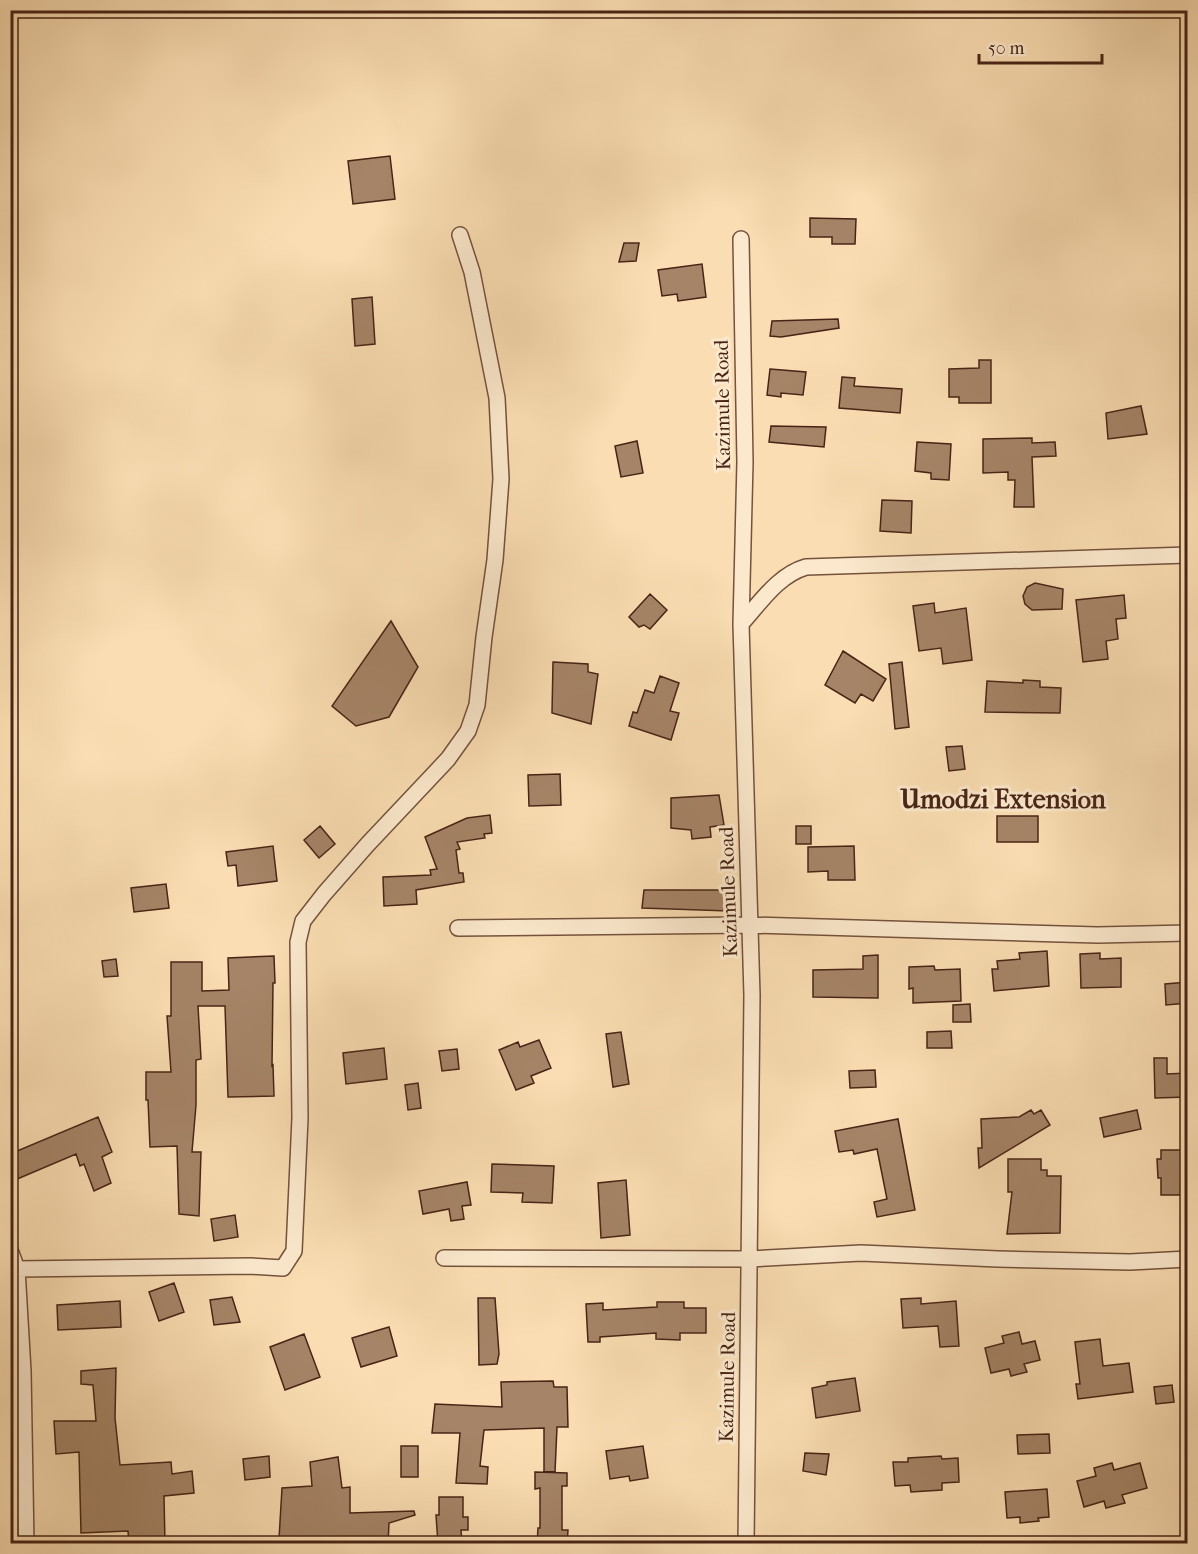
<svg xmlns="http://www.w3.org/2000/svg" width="1198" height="1554" font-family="'IM FELL French Canon',serif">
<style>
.building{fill:#a58467;stroke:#482416;stroke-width:1.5}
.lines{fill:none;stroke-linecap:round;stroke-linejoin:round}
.minor-casing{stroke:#74523d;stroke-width:18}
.minor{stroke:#fce9cd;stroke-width:15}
.labels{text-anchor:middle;stroke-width:6;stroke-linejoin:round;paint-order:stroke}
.street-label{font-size:20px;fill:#482416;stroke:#fce9cd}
.district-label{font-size:26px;font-weight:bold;fill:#482416;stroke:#fce9cd}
</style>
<rect width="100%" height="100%" fill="#faddb2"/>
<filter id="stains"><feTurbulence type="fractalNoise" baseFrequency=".00333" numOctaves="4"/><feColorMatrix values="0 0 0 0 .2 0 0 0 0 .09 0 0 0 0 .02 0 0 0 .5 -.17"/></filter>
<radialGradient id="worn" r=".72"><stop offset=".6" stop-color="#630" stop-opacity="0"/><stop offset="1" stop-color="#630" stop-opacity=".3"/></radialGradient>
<path class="building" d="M390,156L395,199L353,204L348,161Z
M810,218L856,219L855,244H832V237H810Z
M624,243H639L636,261L619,262Z
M702,264L706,297L678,301L677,294L662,296L658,270Z
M372,297L375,344L355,346L352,299Z
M838,319L839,328L781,337L770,336L772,321Z
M979,360H991V403H959V397H949V369L979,368Z
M770,369L806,372L803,395L781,393V397L767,395Z
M842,377L855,378L854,386L902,389L900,413L839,408Z
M1141,406L1147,434L1108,439L1106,413Z
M771,426L826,427L824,447L769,442Z
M1032,438V443L1055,442L1056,456L1032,457L1034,507H1014L1015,480H1008V472L983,473V439Z
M637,441L643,473L621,477L615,446Z
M917,442L951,444L949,480L931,479V473L915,471Z
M882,500L912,501L911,533L880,531Z
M1035,583L1063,589L1062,609L1032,610L1025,604L1023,596L1027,587Z
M650,594L667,610L650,629L644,625L639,627L629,617Z
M1124,595L1126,618L1116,619L1118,639L1106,641L1108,659L1083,662L1076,600Z
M934,603L935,613L966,608L972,660L943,664L941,648L919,651L913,606Z
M391,621L418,667L389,717L356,726L332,706Z
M843,651L886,679L873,701L861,694L855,703L825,685Z
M553,662L588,664V672L598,674L591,724L552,713Z
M902,662L909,727L895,729L889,664Z
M660,676L679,683L670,711L679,713L671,740L629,726L633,712L637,713L645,690L654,693Z
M1023,680L1040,681V687L1061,688L1060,713L985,712L987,681L1023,683Z
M962,746L965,769L949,771L946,747Z
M560,774L561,805L529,806L528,775Z
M719,795L724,825L710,827L711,837L692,839L691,830L671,828V798Z
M490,815L492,833L484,834L485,838L457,842L460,849L456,850L459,873H463L464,882L416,890L417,904L384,906L383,877L431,875L430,870L437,869L425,837L467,818Z
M997,816H1038V842H997Z
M320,826L335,844L319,858L304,840Z
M796,826H811V844H796Z
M273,846L277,881L238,886L236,865L228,866L226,852Z
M854,846L855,880H828V871L808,872V847Z
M166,884L169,908L134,912L131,888Z
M644,890H732L729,911L642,908Z
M1047,951L1049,986L994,991L992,969H998L997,961L1020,959L1019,953Z
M1100,953V959L1121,958V987L1081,988L1080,954Z
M878,955V998L813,997V970L863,969V956Z
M274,956L275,983H273L272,1066L273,1065L274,1096L228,1097L225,1006H198L201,1059L196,1060V1105L192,1152H201L199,1216L179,1214L177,1146L150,1147L148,1100H146V1072H171L167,1016H171V962H202V991L229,990L228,958Z
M116,959L118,976L104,977L102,961Z
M934,966L935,970L960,969L961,1001L913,1003V988L909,989V967Z
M1188,982V1003L1166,1005L1165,984Z
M970,1004L971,1022H953V1005Z
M951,1031L952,1048H927V1032Z
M621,1032L629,1084L613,1087L606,1034Z
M539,1040L551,1068L531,1076L534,1083L516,1090L499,1050L518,1042L520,1047Z
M384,1048L387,1079L346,1084L343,1053Z
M457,1049L459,1069L442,1071L439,1051Z
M1154,1058H1167V1074L1188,1073V1097L1155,1098Z
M875,1070L876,1087L850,1088L849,1071Z
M418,1083L421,1108L408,1110L405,1085Z
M1031,1110L1034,1114L1041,1110L1050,1125L979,1168L978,1148H982L981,1119L1019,1117Z
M1137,1110L1141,1129L1104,1137L1100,1118Z
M98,1117L112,1152L102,1157L111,1183L94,1191L84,1164L80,1166L76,1154L10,1182V1154Z
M898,1119L915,1210L877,1217L874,1202L887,1199L877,1149L854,1154L853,1150L839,1152L835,1131Z
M1161,1150H1188V1188H1186V1195H1161V1178H1158L1157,1159H1161Z
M1008,1159H1041V1170H1047V1176H1061L1060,1233L1007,1234L1012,1192H1008Z
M492,1164L554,1166L552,1203L522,1202L523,1193L491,1192Z
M626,1180L630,1235L601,1238L598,1183Z
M467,1182L471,1205L462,1206L464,1219L451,1221L449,1209L423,1214L419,1191Z
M235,1215L238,1237L214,1241L211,1219Z
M174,1283L184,1312L159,1321L149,1292Z
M232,1297L240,1322L214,1325L210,1300Z
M478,1298H495L499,1354L497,1364L479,1365Z
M921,1298V1304L956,1301L959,1346L940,1347L938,1326L903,1328L901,1299Z
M120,1301L121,1327L58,1330L57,1305Z
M657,1302H684V1308H706V1333H680V1340L656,1339V1333L600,1337V1342H588L586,1304L603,1303V1310L657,1307Z
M389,1327L397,1356L361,1367L352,1338Z
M1019,1332L1022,1344L1035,1341L1040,1360L1024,1364L1027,1372L1011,1376L1009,1369L991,1373L985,1348L1004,1343L1002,1336Z
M304,1334L320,1377L285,1390L270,1347Z
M1100,1339L1103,1366L1129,1363L1133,1392L1078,1399L1076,1384H1080L1075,1342Z
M116,1368L115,1418L120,1465L171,1462L172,1474L192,1471L194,1493L164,1496L165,1544H129L128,1531L81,1533L79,1452L56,1454L54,1421H96L93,1385L81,1384V1371Z
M855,1378L860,1411L816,1418L812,1388L827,1385V1382Z
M553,1381L554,1387H567L568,1427H557L555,1472H544V1428L484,1430L480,1466L488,1467L487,1484L456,1483L460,1433H432L435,1404L502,1407L501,1382Z
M1172,1385L1174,1402L1156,1404L1154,1387Z
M1049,1434L1050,1453L1018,1454L1017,1435Z
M401,1446H418V1477H401Z
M643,1446L648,1478L630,1481L629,1476L610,1479L606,1451Z
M805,1453L829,1454L826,1475L803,1471Z
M269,1456L270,1477L245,1480L243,1459Z
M941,1456L942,1459L958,1458L959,1482L942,1483V1490L911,1492L910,1485L895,1486L893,1462H908V1458Z
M338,1457L342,1488L350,1487V1513L414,1511L415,1515L389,1523L388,1544H309L279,1539L282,1488L312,1486L310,1462Z
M1112,1463L1114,1470L1140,1463L1147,1488L1122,1495L1125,1503L1106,1508L1104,1501L1084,1507L1077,1481L1096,1476L1094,1468Z
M535,1472L567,1473V1486H562V1530H568L567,1544H537L538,1528H540V1488L535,1489Z
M1047,1489L1049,1517L1038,1518L1039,1521L1020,1523V1517L1007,1518L1005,1492Z
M439,1497H463V1517H468V1530H461L462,1544H438L436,1515H439Z"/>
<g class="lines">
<g class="minor-casing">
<path id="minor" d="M741,239L745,462L741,624L752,995L746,1544
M741,624C760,603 778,575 806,567L1188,555
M458,928L750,925L1098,935L1188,933
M10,1250L17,1269L23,1371L26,1544
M444,1258L750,1259L861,1253L998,1259L1130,1262L1188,1259
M17,1269L250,1266L283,1268L294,1251L300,1118L298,942L303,921L324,894L367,845L448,759L468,731L477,705L484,637L495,560L501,479L497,398L472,272L460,235"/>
</g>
<use href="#minor" class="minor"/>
</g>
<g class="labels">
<g class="street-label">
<text transform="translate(722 405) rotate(-91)" y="7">Kazimule Road</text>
<text transform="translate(728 892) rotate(-92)" y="7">Kazimule Road</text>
<text transform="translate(727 1377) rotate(-89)" y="7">Kazimule Road</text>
</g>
<g class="district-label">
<text x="1003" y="808">Umodzi Extension</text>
</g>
</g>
<rect width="1198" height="1554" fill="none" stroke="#faddb2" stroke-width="36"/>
<rect x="12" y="12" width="1174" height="1530" fill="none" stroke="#482416" stroke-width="3"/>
<rect x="18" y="18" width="1162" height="1518" fill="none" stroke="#482416" stroke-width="1.5"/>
<path d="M979 54v9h123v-9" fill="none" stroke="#482416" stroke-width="3"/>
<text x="988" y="54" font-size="18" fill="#482416" stroke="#fce9cd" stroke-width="4.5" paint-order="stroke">50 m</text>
<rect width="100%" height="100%" filter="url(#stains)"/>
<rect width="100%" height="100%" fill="url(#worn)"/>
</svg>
